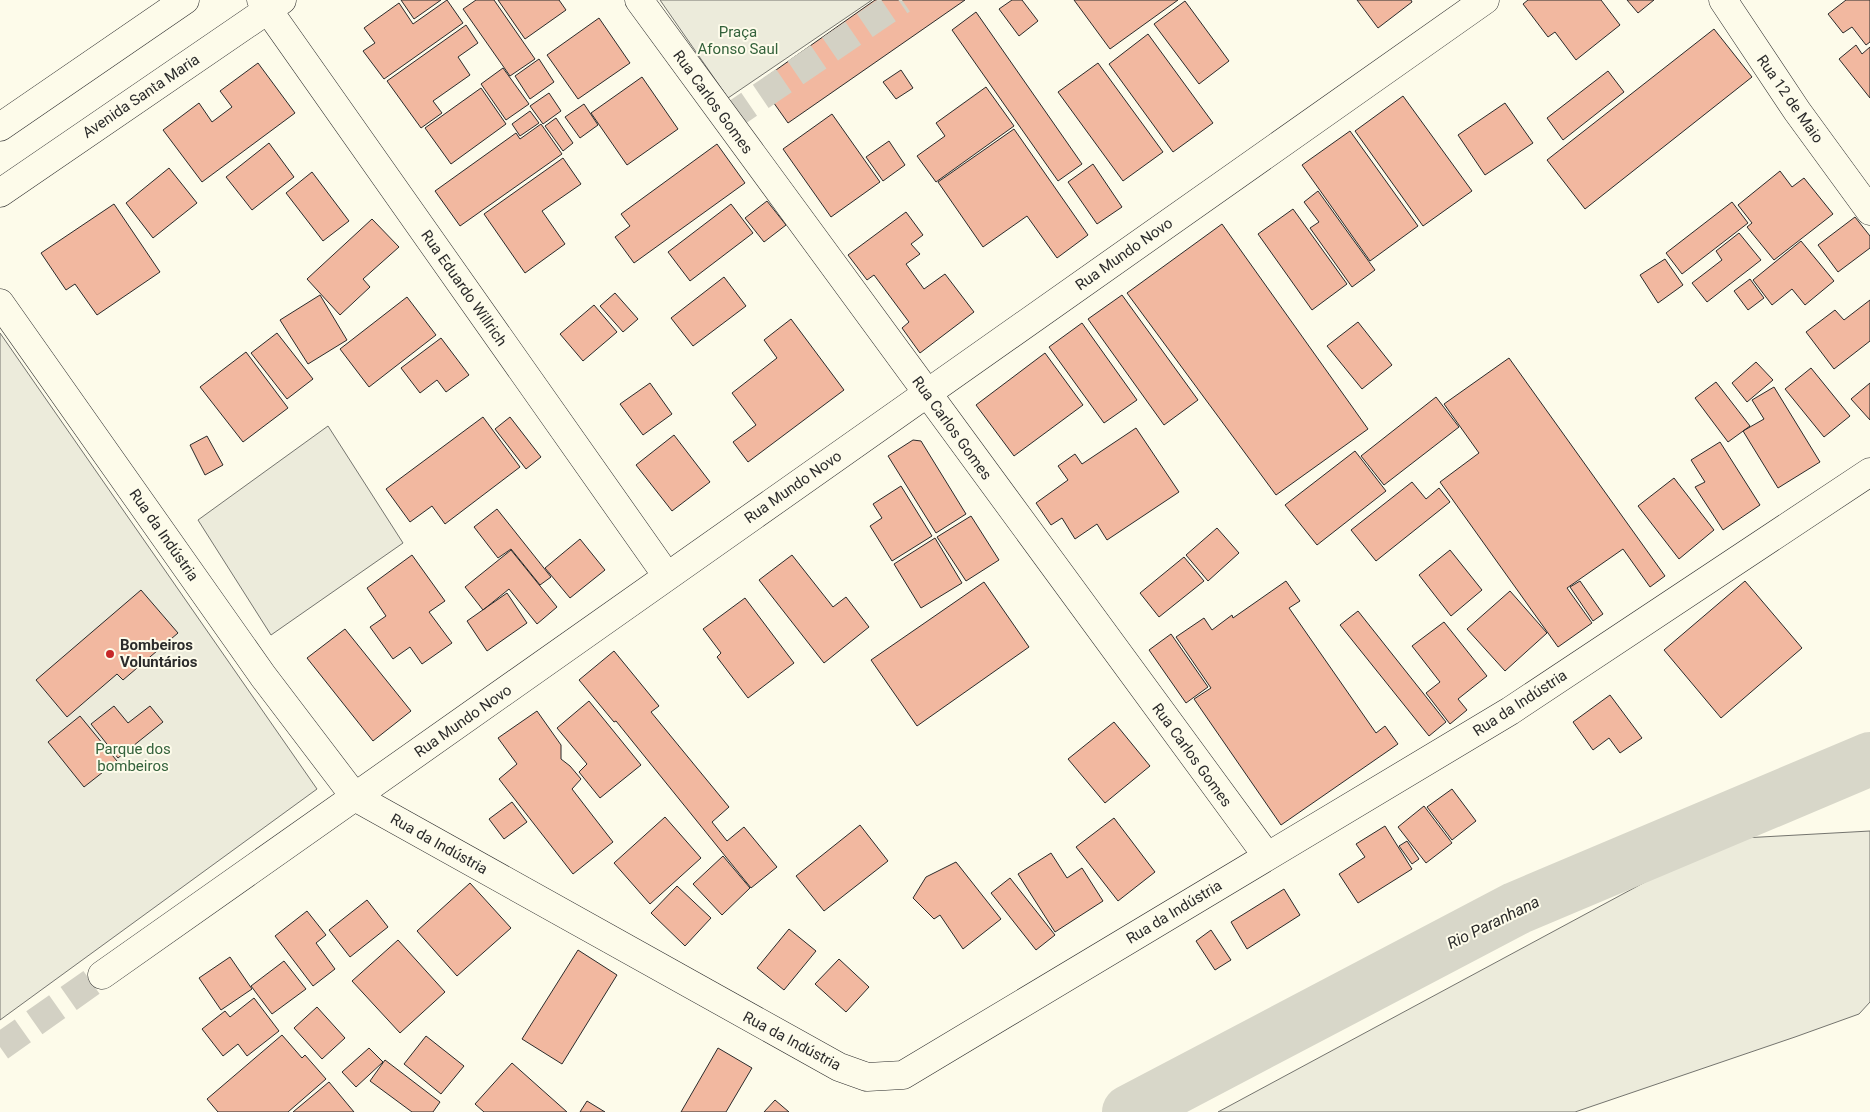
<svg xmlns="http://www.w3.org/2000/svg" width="1870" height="1112" font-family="Roboto,sans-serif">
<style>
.green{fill:#ecebdb;stroke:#74746e}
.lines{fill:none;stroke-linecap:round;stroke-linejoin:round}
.river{stroke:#d8d7c9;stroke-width:54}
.building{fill:#f2b8a0;stroke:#2b2b2b}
.minor-tunnel{stroke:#d3d1c4;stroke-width:28;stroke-dasharray:28 14;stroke-linecap:butt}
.major-tunnel{stroke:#d3d1c4;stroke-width:28;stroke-dasharray:28 14;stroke-linecap:butt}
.minor-casing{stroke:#2b2b2b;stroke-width:29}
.major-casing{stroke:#2b2b2b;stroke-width:29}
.minor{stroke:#fdfbea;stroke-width:28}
.major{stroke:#fdfbea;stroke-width:28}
.poi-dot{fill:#c62828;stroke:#fdfbea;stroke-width:2}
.labels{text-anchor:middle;stroke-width:4;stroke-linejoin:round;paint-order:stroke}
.park-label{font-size:15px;fill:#34623c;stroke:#fdfbea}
.street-label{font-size:15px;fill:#2b2b2b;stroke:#fdfbea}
.poi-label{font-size:15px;font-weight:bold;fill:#2b2b2b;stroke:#fdfbea;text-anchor:start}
.water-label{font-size:16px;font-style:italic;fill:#2b2b2b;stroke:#fdfbea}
</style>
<rect width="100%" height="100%" fill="#fdfbea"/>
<path class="green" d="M660,0H872L728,98Z
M0,333L317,789L0,1020Z
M328,426L403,543L271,635L198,520Z
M1870,831V1002L1859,1014L1795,1037L1575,1112H1218L1725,839Z"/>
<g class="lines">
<path class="river" d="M1129,1112L1517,908L1870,759"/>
</g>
<path class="building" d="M401,0H441L414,19Z
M447,0L463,23L384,79L363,51L375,43L364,28L399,3L413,24Z
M476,0H494L535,59L510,76L463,9Z
M498,0H559L566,10L525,39Z
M875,0H965L788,123L759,82Z
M1012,0H1022L1038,21L1019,36L999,9Z
M1074,0H1178L1110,49Z
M1357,0H1411L1412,2L1378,28Z
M1528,0H1601L1620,25L1576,60L1555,32L1548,37L1523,4Z
M1627,0H1654L1638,13Z
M1846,0H1870V42L1866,45L1852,27L1843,33L1828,14Z
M1185,1L1229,61L1199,84L1154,24Z
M976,12L1082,164L1058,181L952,30Z
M599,18L630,63L578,99L547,55Z
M466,25L478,43L458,57L470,75L433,101L442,113L421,128L387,81Z
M1714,29L1752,77L1585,209L1547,160Z
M1148,34L1213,123L1173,152L1109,64Z
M1856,45L1862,54L1870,47V98L1839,59Z
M539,59L554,82L530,99L515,76Z
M258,63L295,113L202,182L163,130L199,103L212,122L232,107L220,91Z
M1098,63L1163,152L1123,181L1058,92Z
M503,68L529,104L506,120L481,84Z
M901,70L913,88L896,99L883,82Z
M1608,71L1624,92L1563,140L1547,118Z
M642,77L678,129L627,165L591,113Z
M986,87L1014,126L936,182L917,156L945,136L936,123Z
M481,88L506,124L451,164L425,128Z
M549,93L561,111L543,124L530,106Z
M1403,96L1472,191L1423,226L1355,131Z
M1505,103L1533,143L1485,175L1458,135Z
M584,104L598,125L580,138L565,117Z
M530,111L539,123L520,136L512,124Z
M832,114L880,182L831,217L783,149Z
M556,118L573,143L563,151L545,126Z
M541,124L562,154L460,226L435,191L516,133L520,139Z
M1014,129L1088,235L1057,258L1027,216L983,247L938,182Z
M1350,131L1418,226L1370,261L1302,165Z
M889,141L905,165L883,181L866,157Z
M269,143L294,177L252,210L226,177Z
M717,144L745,183L634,263L615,237L630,226L621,214Z
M563,158L581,184L542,211L565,244L525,273L484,214Z
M1093,164L1122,207L1097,224L1068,182Z
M169,168L197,203L153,238L126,203Z
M1780,171L1792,187L1804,178L1833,214L1774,260L1747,227L1752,223L1738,205Z
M312,172L349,221L323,241L286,193Z
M1318,191L1375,270L1352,287L1310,228L1319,222L1304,202Z
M767,201L786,225L764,242L745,218Z
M1732,202L1748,223L1682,274L1666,253Z
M114,204L160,272L97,315L75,284L66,290L41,253Z
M731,204L753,233L690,281L668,252Z
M1293,209L1347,284L1312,310L1258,234Z
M906,212L923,235L911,244L920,254L906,264L924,289L945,274L974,312L920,353L902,328L909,322L874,275L867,280L848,255Z
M1855,217L1870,236V248L1838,272L1818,245Z
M372,219L399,247L363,279L370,287L340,315L307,279Z
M1222,224L1368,429L1276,495L1127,293Z
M1739,233L1761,260L1707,302L1692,283L1722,260L1716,251Z
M1801,241L1834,281L1805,305L1792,289L1772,305L1753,280Z
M1665,259L1683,285L1658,303L1640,275Z
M724,277L746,306L693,346L671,318Z
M1750,279L1764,298L1748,310L1734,291Z
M615,293L638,319L623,332L600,306Z
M320,295L347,340L308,364L280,320Z
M1122,295L1198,400L1164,425L1088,319Z
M407,297L436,335L369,387L340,349Z
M1870,300V341L1834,369L1806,332L1835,310L1844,320Z
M594,305L617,332L583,361L560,334Z
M791,319L844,390L748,462L733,442L756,425L732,393L777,358L764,340Z
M1358,322L1392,365L1362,389L1327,346Z
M1082,323L1137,400L1104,423L1049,347Z
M277,333L313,379L287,399L251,353Z
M441,338L469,375L446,392L437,380L420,393L401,368Z
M246,352L288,408L243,442L200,387Z
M1045,353L1083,405L1014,456L976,405Z
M1509,358L1665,576L1650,587L1623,549L1567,588L1592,623L1558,647L1440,482L1479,453L1444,404Z
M1756,362L1773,380L1747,402L1732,383Z
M1811,368L1850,416L1824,437L1785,389Z
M1716,382L1750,426L1728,442L1695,398Z
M650,383L672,414L643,435L620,404Z
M1870,383V420L1851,399Z
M1774,387L1820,462L1778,488L1743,431L1764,419L1752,400Z
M1436,397L1459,427L1384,485L1361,456Z
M483,417L520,467L445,524L432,506L410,522L386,489Z
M510,417L541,457L526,469L495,429Z
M1136,428L1179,492L1107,540L1097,524L1075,539L1062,518L1051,525L1036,503L1068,480L1058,466L1075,454L1082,464Z
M674,435L710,482L672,511L636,465Z
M207,436L223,465L205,475L190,445Z
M913,440L921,441L966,514L936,533L888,456Z
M1720,442L1760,505L1723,530L1695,487L1705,482L1691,460Z
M1355,451L1386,491L1317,545L1285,505Z
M1674,478L1714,530L1679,559L1638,506Z
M1412,482L1426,499L1439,488L1450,502L1376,561L1351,530Z
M901,486L932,536L892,561L870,526L882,518L873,504Z
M497,509L551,577L540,585L511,549L498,558L474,527Z
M971,516L999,560L966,581L937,537Z
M1217,528L1239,553L1208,581L1186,555Z
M935,538L962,583L921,608L894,564Z
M580,539L605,570L570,598L545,568Z
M511,550L557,607L537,624L509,589L483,610L465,587Z
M1450,550L1482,590L1451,616L1419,575Z
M412,555L445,601L429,612L452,643L422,664L410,647L393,659L370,627L386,616L367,588Z
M792,555L833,607L846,597L869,627L824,663L759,580Z
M1184,557L1204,581L1159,617L1140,593Z
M1286,581L1300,601L1289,608L1376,733L1385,726L1398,744L1281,825L1194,699L1211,688L1176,637L1204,618L1212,630L1232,615L1233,618Z
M1580,581L1603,614L1593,621L1570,587Z
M1745,581L1802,648L1721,718L1664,650Z
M984,582L1029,647L917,726L871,660Z
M141,590L178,633L123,680L117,674L67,717L36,680Z
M1510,591L1547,633L1505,671L1467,629Z
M507,593L527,623L487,651L467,621Z
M745,598L794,663L748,698L717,657L721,653L703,629Z
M1358,611L1446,722L1429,736L1340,625Z
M1444,622L1487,676L1458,699L1467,710L1450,724L1426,693L1440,682L1412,646Z
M345,629L411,711L373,741L307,658Z
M1171,634L1208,687L1186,703L1149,650Z
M614,651L659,706L651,712L729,807L712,822L727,841L744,827L777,867L751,888L616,721L614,722L579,680Z
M1610,695L1642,738L1620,753L1609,738L1593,750L1573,722Z
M589,701L641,765L600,798L579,772L587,764L557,728Z
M114,706L128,723L150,706L163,722L118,758L91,724Z
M537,711L561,745V759L570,766L581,779L572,789L613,842L573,874L499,779L517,764L498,738Z
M80,716L117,761L84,787L48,742Z
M1114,722L1150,766L1105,803L1068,759Z
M1452,789L1476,821L1452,840L1427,807Z
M512,802L527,822L504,839L489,819Z
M1424,806L1452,843L1426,863L1398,827Z
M665,817L701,858L650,904L614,863Z
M1114,818L1155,872L1118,901L1076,847Z
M860,825L888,861L824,911L796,876Z
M1385,826L1412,869L1358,903L1339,874L1365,857L1356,844Z
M1407,841L1419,859L1412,864L1399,846Z
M1051,853L1067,878L1082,868L1103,901L1055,932L1018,874Z
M723,856L750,888L722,915L693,884Z
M956,862L1001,919L963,949L940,915L934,919L913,898L926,877Z
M1010,878L1055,935L1036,950L991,893Z
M470,883L511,928L457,976L417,931Z
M677,886L711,918L685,946L651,913Z
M1284,889L1300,915L1247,949L1231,922Z
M367,900L388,927L350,957L329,930Z
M307,911L326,935L316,943L335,969L313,986L275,936Z
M789,929L816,951L784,990L757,968Z
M1211,930L1231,960L1215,970L1196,941Z
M398,940L445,992L400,1033L352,981Z
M578,950L617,975L562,1064L522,1039Z
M230,957L252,989L221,1010L199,978Z
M839,959L869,987L846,1012L815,984Z
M284,961L306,989L272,1014L251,986Z
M254,998L279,1031L247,1056L238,1044L223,1056L202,1029L225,1011L230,1017Z
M317,1007L345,1038L322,1059L294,1028Z
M282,1035L302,1058L305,1055L326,1079L288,1112H218L207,1099Z
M426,1036L464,1066L441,1094L404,1064Z
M369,1048L383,1062L356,1087L342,1072Z
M718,1048L752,1068L726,1112H681Z
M385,1060L440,1102L433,1112H412L370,1081Z
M512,1063L567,1112H484L475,1104Z
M329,1082L354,1112H293Z
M775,1100L789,1112H764Z
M587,1101L605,1112H580Z"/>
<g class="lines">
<path class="minor-tunnel" d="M726,120L902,0"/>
<path class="major-tunnel" d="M0,1047L102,975"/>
<g class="minor-casing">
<path id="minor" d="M639,0L1267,856"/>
</g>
<g class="major-casing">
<path id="major" d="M261,0L667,576
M1723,0L1797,111L1870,211
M0,127L185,0
M0,193L282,0
M0,303L263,676L355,797L839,1067L867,1077L903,1075L1510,711L1870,472
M102,975L1485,0"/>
</g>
<use href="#minor" class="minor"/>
<use href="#major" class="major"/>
</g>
<circle class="poi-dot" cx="110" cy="654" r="5"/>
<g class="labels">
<g class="park-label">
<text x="738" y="37">Praça<tspan x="738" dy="17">Afonso Saul</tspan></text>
<text x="133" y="754">Parque dos<tspan x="133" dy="17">bombeiros</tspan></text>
</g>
<g class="street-label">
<text transform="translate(141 96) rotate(-34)" y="5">Avenida Santa Maria</text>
<text transform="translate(1790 99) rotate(55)" y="5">Rua 12 de Maio</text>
<text transform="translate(713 102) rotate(54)" y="5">Rua Carlos Gomes</text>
<text transform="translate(1124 254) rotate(-35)" y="5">Rua Mundo Novo</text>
<text transform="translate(464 288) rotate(55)" y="5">Rua Eduardo Willrich</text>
<text transform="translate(952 428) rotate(54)" y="5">Rua Carlos Gomes</text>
<text transform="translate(793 487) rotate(-35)" y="5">Rua Mundo Novo</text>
<text transform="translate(164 535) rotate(55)" y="5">Rua da Indústria</text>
<text transform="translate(1520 703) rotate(-33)" y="5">Rua da Indústria</text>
<text transform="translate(463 721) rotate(-35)" y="5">Rua Mundo Novo</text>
<text transform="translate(1192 755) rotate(54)" y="5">Rua Carlos Gomes</text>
<text transform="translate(439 844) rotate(29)" y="5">Rua da Indústria</text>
<text transform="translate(1174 912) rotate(-31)" y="5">Rua da Indústria</text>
<text transform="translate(792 1041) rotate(28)" y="5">Rua da Indústria</text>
</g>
<g class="poi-label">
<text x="120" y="650">Bombeiros<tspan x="120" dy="17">Voluntários</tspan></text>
</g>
<g class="water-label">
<text transform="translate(1493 922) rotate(-26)" y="6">Rio Paranhana</text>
</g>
</g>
</svg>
